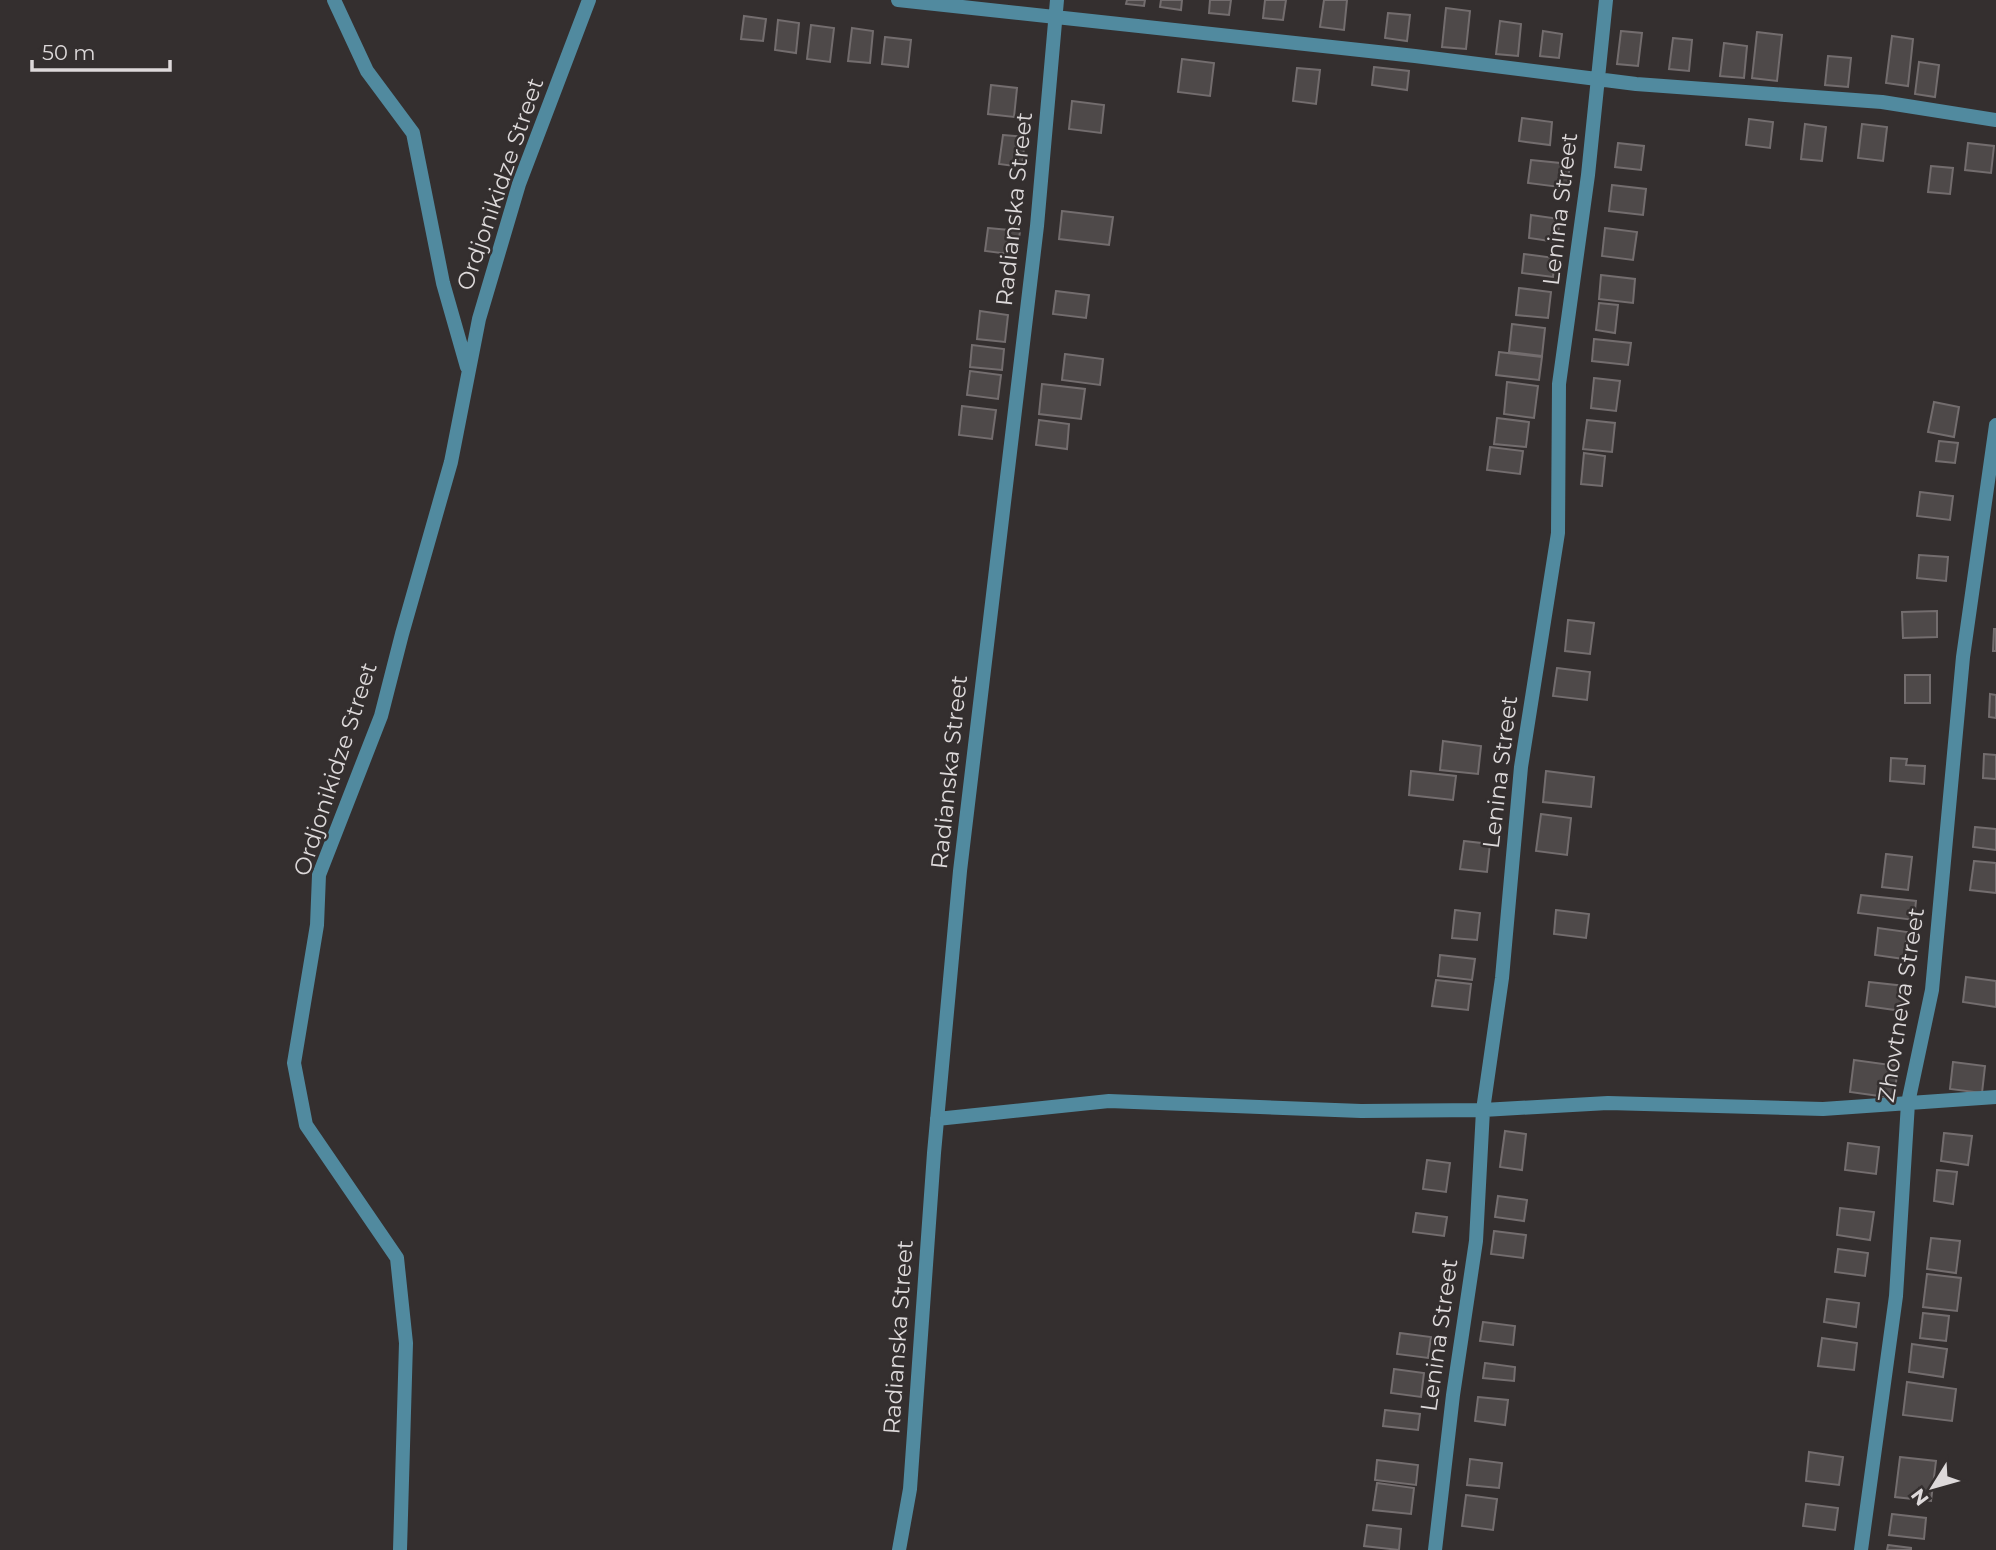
<svg xmlns="http://www.w3.org/2000/svg" width="1996" height="1550" font-family="Montserrat,sans-serif">
<style>
.building{fill:#4e4949;stroke:#736d6e;stroke-width:2}
.lines{fill:none;stroke-linecap:round;stroke-linejoin:round}
.street{stroke:#518a9f;stroke-width:14}
.labels{text-anchor:middle;stroke-width:5;stroke-linejoin:round;paint-order:stroke}
.street-label{font-size:23px;fill:#ddd9da;stroke:#342f2f}
</style>
<rect width="100%" height="100%" fill="#342f2f"/>
<path class="building" d="M1127,0H1145L1144,6L1126,4Z
M1161,0H1182L1181,10L1160,7Z
M1210,0H1231L1229,15L1209,13Z
M1265,0H1286L1283,20L1263,18Z
M1324,0H1347L1344,30L1320,27Z
M1446,8L1470,11L1466,49L1442,47Z
M1388,13L1410,15L1407,41L1385,38Z
M744,16L766,19L763,41L741,39Z
M778,20L799,23L796,53L775,50Z
M1500,21L1521,24L1518,56L1496,54Z
M811,25L834,28L830,62L807,59Z
M852,28L873,31L870,63L848,61Z
M1543,31L1562,34L1559,58L1540,56Z
M1621,31L1642,33L1638,66L1617,64Z
M1757,32L1782,35L1777,81L1752,78Z
M1892,36L1913,39L1908,86L1886,83Z
M885,37L911,40L908,67L882,64Z
M1673,38L1692,40L1689,71L1669,69Z
M1724,43L1747,46L1744,78L1720,76Z
M1828,56L1851,58L1848,87L1825,85Z
M1182,59L1214,63L1210,96L1178,92Z
M1919,62L1939,65L1935,97L1915,94Z
M1374,67L1409,71L1407,90L1372,85Z
M1297,68L1320,70L1316,104L1293,101Z
M991,85L1017,88L1014,117L988,114Z
M1072,101L1104,105L1101,133L1069,129Z
M1522,118L1552,122L1550,145L1519,141Z
M1749,119L1773,122L1770,148L1746,145Z
M1805,124L1826,127L1822,161L1801,159Z
M1862,124L1887,127L1883,161L1858,158Z
M1003,135L1025,137L1022,167L999,164Z
M1618,143L1644,146L1641,170L1615,167Z
M1968,143L1994,146L1991,173L1965,170Z
M1531,160L1570,164L1567,188L1528,183Z
M1931,166L1953,168L1950,194L1928,192Z
M1612,185L1646,189L1643,215L1609,211Z
M1062,211L1113,217L1109,245L1059,239Z
M1531,215L1560,219L1557,242L1529,238Z
M988,228L1020,231L1017,255L985,251Z
M1605,228L1637,232L1633,260L1602,256Z
M1524,254L1555,258L1553,277L1522,273Z
M1601,275L1635,279L1633,303L1599,299Z
M1519,288L1551,292L1548,318L1516,315Z
M1056,291L1089,295L1086,318L1053,314Z
M1599,303L1618,305L1615,333L1596,330Z
M980,311L1008,315L1005,342L977,339Z
M1512,324L1545,328L1542,356L1509,352Z
M1594,339L1631,343L1628,365L1592,361Z
M972,345L1004,349L1002,370L970,367Z
M1499,352L1542,357L1539,380L1496,375Z
M1065,354L1103,359L1100,385L1062,380Z
M970,371L1001,375L998,399L967,395Z
M1594,378L1620,381L1616,411L1591,408Z
M1507,382L1538,386L1534,418L1504,414Z
M1042,384L1085,389L1081,419L1039,414Z
M1934,402L1959,407L1954,437L1928,432Z
M962,406L996,410L992,439L959,435Z
M1497,418L1529,422L1526,447L1494,444Z
M1039,420L1069,424L1067,449L1036,445Z
M1587,420L1615,423L1612,452L1583,449Z
M1939,441L1958,443L1955,463L1936,461Z
M1490,447L1523,451L1520,474L1487,470Z
M1584,453L1605,456L1602,486L1581,484Z
M1920,492L1953,496L1950,520L1917,516Z
M1919,555L1948,557L1946,581L1917,578Z
M1937,611V637L1903,638L1902,612Z
M1568,620L1594,623L1590,654L1565,651Z
M1994,629H1996V651H1993Z
M1557,668L1590,672L1587,700L1553,696Z
M1905,675H1930V703H1905Z
M1990,694L1996,695V718L1989,717Z
M1443,741L1481,746L1478,774L1440,770Z
M1984,754L1996,755V779L1983,778Z
M1891,758L1907,759L1906,765L1925,766L1924,784L1890,781Z
M1411,771L1456,776L1453,800L1409,795Z
M1546,771L1594,777L1591,807L1543,802Z
M1541,814L1571,818L1567,855L1536,851Z
M1975,827L1996,829V850L1973,847Z
M1464,841L1490,844L1487,872L1460,869Z
M1886,854L1912,857L1908,890L1882,887Z
M1974,861L1996,863V893L1970,890Z
M1861,895L1916,901L1914,920L1858,913Z
M1455,910L1480,913L1477,940L1452,938Z
M1556,910L1589,914L1586,938L1554,934Z
M1878,928L1907,932L1904,959L1875,955Z
M1440,955L1475,959L1472,980L1438,976Z
M1966,977L1996,981V1007L1963,1002Z
M1436,980L1471,984L1468,1010L1432,1006Z
M1869,982L1905,986L1902,1011L1866,1006Z
M1854,1060L1898,1066L1894,1098L1850,1092Z
M1953,1062L1985,1066L1982,1093L1950,1089Z
M1505,1131L1526,1134L1522,1170L1500,1167Z
M1944,1133L1972,1136L1968,1165L1941,1161Z
M1848,1143L1879,1147L1876,1174L1845,1170Z
M1427,1160L1450,1163L1446,1192L1423,1189Z
M1937,1170L1957,1172L1953,1204L1934,1201Z
M1498,1196L1527,1200L1524,1221L1495,1217Z
M1840,1208L1874,1212L1870,1240L1837,1235Z
M1416,1213L1447,1217L1444,1236L1413,1232Z
M1494,1231L1526,1235L1523,1258L1491,1254Z
M1931,1238L1960,1241L1956,1273L1927,1269Z
M1838,1249L1868,1253L1865,1276L1835,1272Z
M1927,1274L1961,1278L1957,1311L1923,1307Z
M1827,1299L1859,1303L1856,1327L1824,1322Z
M1923,1313L1949,1316L1946,1341L1920,1338Z
M1483,1322L1515,1326L1513,1345L1480,1341Z
M1400,1333L1431,1337L1428,1358L1397,1354Z
M1822,1338L1857,1343L1854,1370L1818,1366Z
M1912,1344L1947,1349L1943,1377L1909,1372Z
M1485,1363L1515,1367L1514,1381L1483,1378Z
M1394,1369L1424,1373L1421,1397L1391,1393Z
M1907,1382L1956,1389L1952,1421L1903,1415Z
M1478,1397L1508,1400L1505,1425L1475,1421Z
M1385,1410L1420,1414L1418,1430L1383,1426Z
M1809,1452L1843,1457L1839,1485L1806,1481Z
M1900,1457L1936,1461L1931,1501L1895,1497Z
M1470,1459L1502,1463L1499,1488L1467,1485Z
M1377,1460L1418,1465L1416,1485L1375,1480Z
M1377,1483L1414,1488L1411,1514L1373,1510Z
M1466,1495L1497,1499L1493,1530L1462,1526Z
M1806,1504L1838,1508L1835,1530L1803,1526Z
M1892,1514L1926,1518L1924,1539L1889,1535Z
M1367,1525L1401,1529L1399,1550L1364,1546Z
M1888,1545L1911,1548V1550H1887Z"/>
<g class="lines">
<path class="street" d="M334,0L367,71L413,133L443,283L467,367
M898,0L1415,56L1636,84L1882,102L1996,120
M937,1119L1109,1101L1361,1111L1483,1110L1608,1103L1823,1109L1996,1097
M400,1550L406,1343L397,1258L306,1125L294,1063L317,925L319,875L381,716L402,634L451,462L479,319L519,184L589,0
M899,1550L910,1489L934,1153L960,871L1037,226L1057,0
M1435,1550L1453,1395L1476,1241L1483,1110L1502,978L1521,767L1558,533L1559,384L1588,175L1606,0
M1861,1550L1896,1296L1908,1103L1932,990L1963,657L1996,425"/>
</g>
<g class="labels">
<g class="street-label">
<text transform="translate(500 184) rotate(-71)" y="8">Ordjonikidze Street</text>
<text transform="translate(1014 209) rotate(-84)" y="8">Radianska Street</text>
<text transform="translate(1560 209) rotate(-83)" y="8">Lenina Street</text>
<text transform="translate(335 769) rotate(-72)" y="8">Ordjonikidze Street</text>
<text transform="translate(949 772) rotate(-84)" y="8">Radianska Street</text>
<text transform="translate(1500 772) rotate(-83)" y="8">Lenina Street</text>
<text transform="translate(1901 1005) rotate(-81)" y="8">Zhovtneva Street</text>
<text transform="translate(1439 1335) rotate(-82)" y="8">Lenina Street</text>
<text transform="translate(898 1337) rotate(-86)" y="8">Radianska Street</text>
</g>
</g>
<g transform="translate(1933 1487) rotate(233)" stroke="#342f2f" stroke-width="5" paint-order="stroke">
<path d="M0-5L12 26L0 18L-12 26Z" fill="#ddd9da"/>
<text y="-10" font-size="19" font-weight="bold" text-anchor="middle" fill="#ddd9da">N</text>
</g>
<path d="M32 60v10h138v-10" fill="none" stroke="#ddd9da" stroke-width="3.5"/>
<text x="42" y="60" font-size="21" fill="#ddd9da" stroke="#342f2f" stroke-width="5" paint-order="stroke">50 m</text>
</svg>
